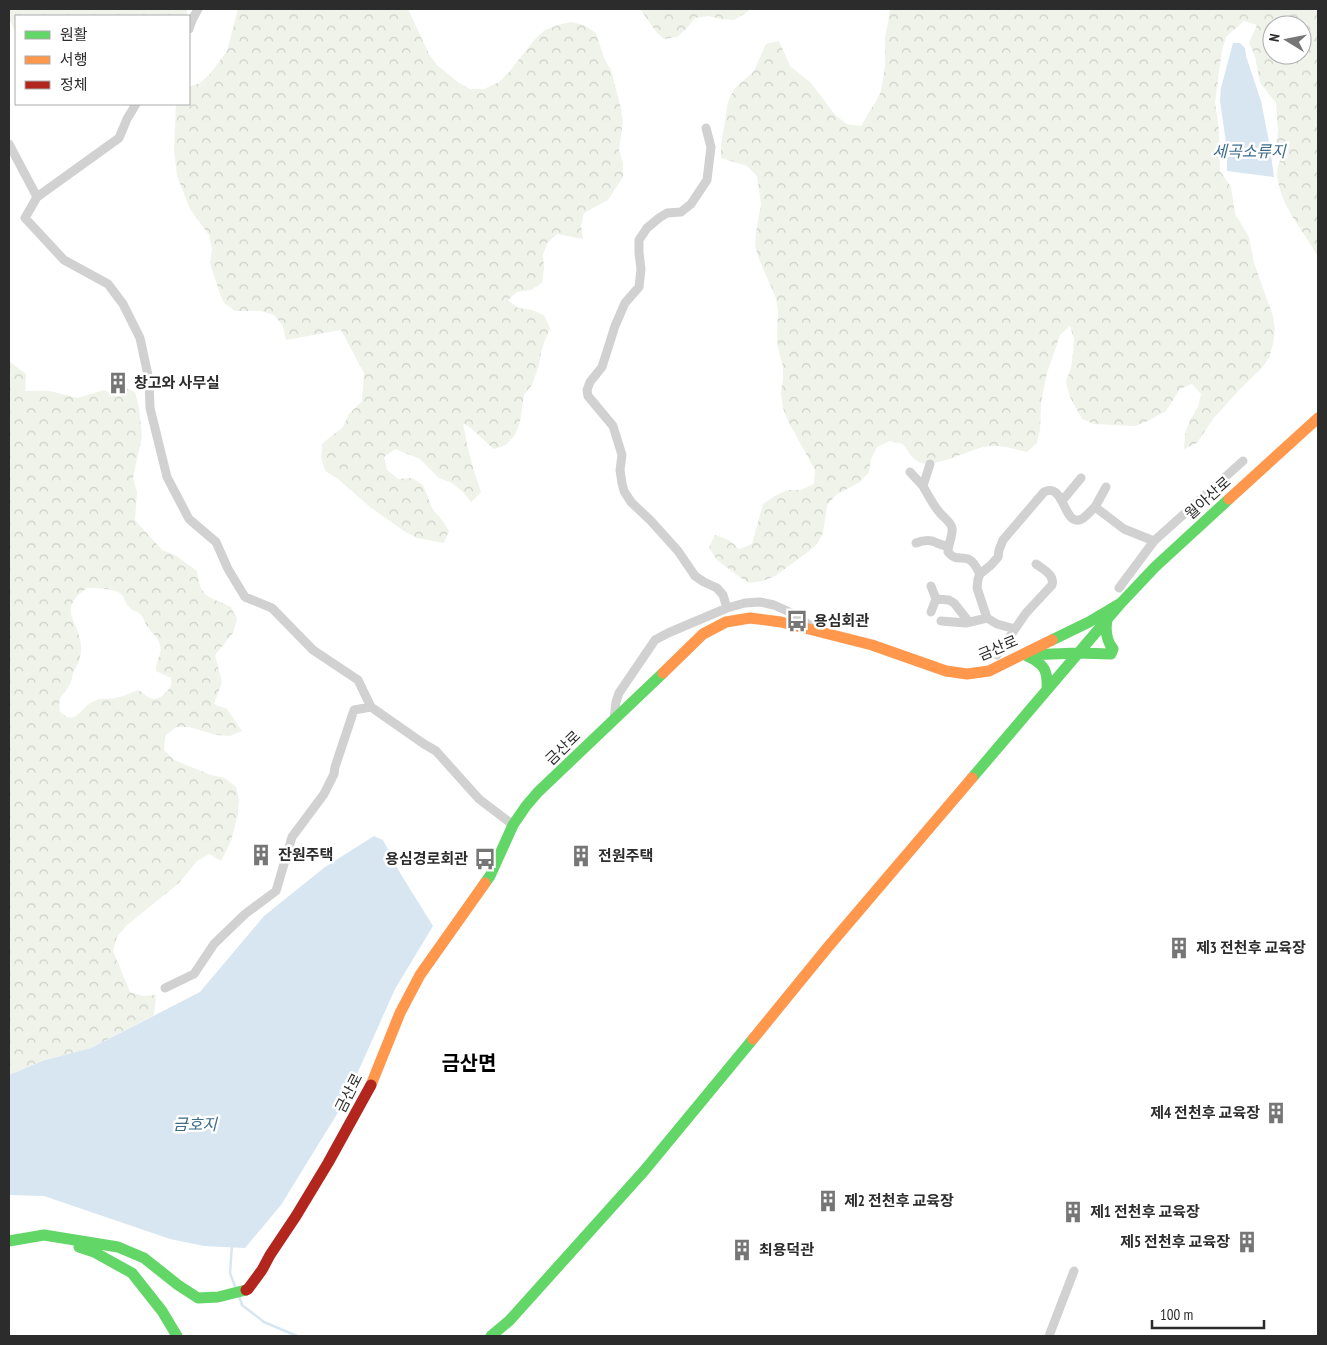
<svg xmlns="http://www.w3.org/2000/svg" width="1327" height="1345" font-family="'PT Sans Narrow','Noto Sans KR',sans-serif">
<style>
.forest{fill:url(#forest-crowns);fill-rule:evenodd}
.water{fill:#d7e6f0}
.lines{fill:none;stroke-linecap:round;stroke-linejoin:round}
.stream{stroke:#d7e6f0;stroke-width:2.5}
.street{stroke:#d1d1d1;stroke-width:9}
.fast{stroke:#63d668;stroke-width:11}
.slow{stroke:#ff974d;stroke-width:11}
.jam{stroke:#b3261e;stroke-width:11}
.labels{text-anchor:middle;stroke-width:5;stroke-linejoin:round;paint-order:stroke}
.poi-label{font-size:15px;font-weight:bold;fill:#2c2c2c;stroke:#fff;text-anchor:start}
.street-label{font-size:15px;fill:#2c2c2c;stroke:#fff}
.water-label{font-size:16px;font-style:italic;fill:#3d6c8b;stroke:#fff}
.district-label{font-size:20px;font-weight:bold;fill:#000;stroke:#fff}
</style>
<defs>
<pattern id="forest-crowns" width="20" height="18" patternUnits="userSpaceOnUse" patternTransform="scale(1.25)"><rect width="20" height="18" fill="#eff3ea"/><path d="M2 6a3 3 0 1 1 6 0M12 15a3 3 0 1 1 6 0" fill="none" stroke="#cdd0c9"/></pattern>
</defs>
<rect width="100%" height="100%" fill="#fff"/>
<path class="forest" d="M9,9H187V16H16V33L9,19Z
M238,9H408L429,54L437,65L459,83L470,89H484L499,82L509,72L535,39L545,30L558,25L571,22L584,25L596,33L604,58L611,70L621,109L623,122L619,150L623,163V177L608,200L584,213L581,226L583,239L557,234L547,243L543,255L544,269L542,283L531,290L517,292L508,300L518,308L532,310L544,315L550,328L545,340L541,352L539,365L532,385L524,395L520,422L515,435L506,445L494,449C483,440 475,430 463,423C467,447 473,470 481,492L471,502L463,492L452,483L439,478L420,459L395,449L384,457L387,470L398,479L412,478L423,485L433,510L442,520L449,531L444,543L417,538L404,531L370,507L337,478L325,471L321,457L323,443L343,427L349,414L362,401L364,373L341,330L286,340L283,326L274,315L261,311H235L224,303L219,291L210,263L212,249L209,235L190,209L177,176L174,149L176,104H189V87L200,83L210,74L227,51Z
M640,9H750L746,13L734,20L721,19L708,16L695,18L687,28L677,37L664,39L657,33Z
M890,9H1318V257C1304,230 1278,205 1277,172C1277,167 1280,162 1281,157L1276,146L1278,131L1276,103L1260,83L1255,56L1249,43L1257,25L1244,21L1226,37L1222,50L1215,103L1219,130L1220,171L1231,187L1235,214L1249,237L1254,263L1273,316L1275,330L1273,344L1269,358L1261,369L1241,388L1213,419L1197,443L1184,449L1185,434L1190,420L1198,407L1201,394L1192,384L1180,389L1166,411L1148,421L1135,426L1094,424L1082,419L1069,395L1066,381L1071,368L1073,353L1074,339L1070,326L1060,335L1047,373L1041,403L1040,430L1037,443L1027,452C1015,449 1001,445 989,446C971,448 937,468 922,463C913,461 908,451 903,444L890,441L877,447L871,459L869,472L860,482L836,495L827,505L823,533L817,544L808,552L775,576L763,581L749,583L738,576L717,560L709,548L715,535L729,540L739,549L752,544L763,504L775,496L787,490H801L814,484L815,470L788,421L783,408L781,393L783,379V366L779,353L777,339L778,311L776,298L759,259L755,246L756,232L761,204L757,176L747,166L721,158V145L728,102L734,89L754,71L766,44L779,41L790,66L811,83L836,116L847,124L861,126L880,94L883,80L885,65V37L888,23ZM1272,25H1302V55H1272Z
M9,361L26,374L25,391H50L77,398L104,390L111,393L123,387L135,392L139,408L142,436L133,478L137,492L135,520L162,550L175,555L197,571C201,600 208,595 231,607L237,619L233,633L215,655L222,682L214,704L227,709L242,731L230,736L216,735L189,727H176L165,736L164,750L174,760L211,775L225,778L236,787L239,800L238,814L231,841L221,861L209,854L197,861L179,883L126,926L117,937L113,951L130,992L143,996L156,995L154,1015L91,1048L45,1060L9,1075ZM87,588C95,588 110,588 118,592C125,595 124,602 129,607C132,611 138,611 141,615C144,618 145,623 147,626C151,632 158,637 160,645C163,655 155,660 156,671L171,678V686C167,692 159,702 150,698C147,697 143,693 139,690C132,692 127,695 120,697C111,700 101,697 92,702C85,705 81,714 74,717C68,719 64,715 60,712C57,694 64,696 70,684C72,680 72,676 73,673C78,664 80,661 81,651C83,622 53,612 87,588Z"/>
<path class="water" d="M1233,43H1240L1245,48L1246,56L1261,101L1270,147L1274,177L1227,171V149L1220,101L1221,88Z
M374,836L383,840L400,873L433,926L395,989L345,1101L281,1205L245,1248L204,1246L170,1239L44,1196L9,1195V1075L45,1060L91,1048L200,992L264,916L325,867Z"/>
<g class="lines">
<path class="stream" d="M232,1245L230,1273L236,1289
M239,1296L242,1305L264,1322L297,1336"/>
<path class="street" d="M189,29L192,20L198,9
M136,104L127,119L119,138L37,197L25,218L64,260L108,284L123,304L140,338L149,380L150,408L167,477L189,519L216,542L228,569L245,597L272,608L313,650L358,680L371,707
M706,128L711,147L707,180L691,204L681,212L667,213L659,218L647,228L639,240V253L641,269L639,287L625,303L615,326L602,367L590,382L587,390L588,396L613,426L622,455L620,470L622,483L624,491L631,502L651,521L678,551L695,576L704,582L717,588L723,595L727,608
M9,144L37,197
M930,464L923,486C928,495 933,505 940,513C944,518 951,522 952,528C953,536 948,544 948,552C956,562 962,555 970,560C975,563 977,569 980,574
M910,472L923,486
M1062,501L1081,478
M1095,507L1106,487
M916,543C921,541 927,540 932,541C938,543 942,546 948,546
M931,586L936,599
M1119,588L1154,541L1243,461
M931,612L936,599L949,600L954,603L969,622
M941,621L966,623L987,618
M1015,629L997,624L987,618L977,588L978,579L980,574L991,565L998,557L999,550L1003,540L1044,492C1064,482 1063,523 1079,520C1085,519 1091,510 1095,507L1124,529L1154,541
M997,655L1026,613L1052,585C1055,575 1043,569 1036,564
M614,719L616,702L619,693L655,640L668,633L727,608L745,603L760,602L774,605L796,615L809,625L813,629
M165,988L194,974L214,944L245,914L276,891L292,837L324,794L334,774L335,767L354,710L371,707L424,744L436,751L479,799L513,825
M1049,1336L1074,1271"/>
<path class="fast" d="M1052,640L1089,622L1121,603
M1027,655L1078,653L1111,654L1113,649C1106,640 1105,631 1107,620
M1027,656C1045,664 1048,671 1047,690
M972,778L1121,603L1155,567L1229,499
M485,883L490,876L513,825L526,806L538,792L663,673
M9,1241L44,1235L118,1247L144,1258L178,1285L198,1298L218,1297L246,1290
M79,1247L94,1252L132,1273L162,1311L177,1336
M491,1336L509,1321L644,1171L753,1039"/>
<path class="slow" d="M1229,499L1318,418
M663,673L703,634L726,622L750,618L781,622L872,645L946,671L967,674L989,671L1052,640
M753,1039L828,947L972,778
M371,1085L400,1013L420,975L485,883"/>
<path class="jam" d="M246,1290L248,1289L262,1270L270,1255L296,1216L328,1163L371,1085"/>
</g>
<defs>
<g id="building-bare" transform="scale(1.725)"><path d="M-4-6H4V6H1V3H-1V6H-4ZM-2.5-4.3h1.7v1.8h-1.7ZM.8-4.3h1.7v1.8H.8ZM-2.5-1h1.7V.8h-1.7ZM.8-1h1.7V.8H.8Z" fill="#767676" stroke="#fff" stroke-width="2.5" paint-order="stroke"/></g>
<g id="bus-bare" transform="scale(1.725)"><path d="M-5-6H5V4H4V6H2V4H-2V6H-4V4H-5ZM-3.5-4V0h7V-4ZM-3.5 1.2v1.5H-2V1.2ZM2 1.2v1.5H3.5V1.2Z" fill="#767676" stroke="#fff" stroke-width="2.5" paint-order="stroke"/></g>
</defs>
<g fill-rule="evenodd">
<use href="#building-bare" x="118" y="383"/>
<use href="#bus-bare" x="797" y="621"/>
<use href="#building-bare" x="261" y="855"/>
<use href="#building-bare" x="581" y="856"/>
<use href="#bus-bare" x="485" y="859"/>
<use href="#building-bare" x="1179" y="948"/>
<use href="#building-bare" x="1276" y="1113"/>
<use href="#building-bare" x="828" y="1201"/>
<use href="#building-bare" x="1073" y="1212"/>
<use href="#building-bare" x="1247" y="1242"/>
<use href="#building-bare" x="742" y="1250"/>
</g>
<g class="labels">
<g class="poi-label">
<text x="134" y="388">창고와 사무실</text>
<text x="814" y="626">용심회관</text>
<text x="278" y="860">잔원주택</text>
<text x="598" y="861">전원주택</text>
<text x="468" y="864" text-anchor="end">용심경로회관</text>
<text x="1196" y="953">제3 전천후 교육장</text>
<text x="1260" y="1118" text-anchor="end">제4 전천후 교육장</text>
<text x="844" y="1206">제2 전천후 교육장</text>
<text x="1090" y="1217">제1 전천후 교육장</text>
<text x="1230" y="1247" text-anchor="end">제5 전천후 교육장</text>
<text x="759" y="1255">최용덕관</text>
</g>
<g class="street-label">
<text transform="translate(1208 498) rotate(-42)" y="5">월아산로</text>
<text transform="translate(998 648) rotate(-23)" y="5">금산로</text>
<text transform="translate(563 748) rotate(-44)" y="5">금산로</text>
<text transform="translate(349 1093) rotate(-63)" y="5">금산로</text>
</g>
<g class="water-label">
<text x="1249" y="157">세곡소류지</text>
<text x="195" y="1130">금호지</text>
</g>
<g class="district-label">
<text x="469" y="1070">금산면</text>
</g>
</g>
<rect width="1327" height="1345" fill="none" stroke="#2c2c2c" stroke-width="20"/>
<rect x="15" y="15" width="175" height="90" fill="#ffffff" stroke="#ababab"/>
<rect x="25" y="31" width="25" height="8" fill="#63d668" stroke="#ababab"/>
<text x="60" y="40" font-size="15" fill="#2c2c2c">원활</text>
<rect x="25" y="56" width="25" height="8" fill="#ff974d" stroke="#ababab"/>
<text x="60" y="65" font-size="15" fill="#2c2c2c">서행</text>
<rect x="25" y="81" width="25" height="8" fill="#b3261e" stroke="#ababab"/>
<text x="60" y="90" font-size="15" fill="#2c2c2c">정체</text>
<g transform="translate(1287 40) rotate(280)"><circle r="24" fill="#ffffff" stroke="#ababab"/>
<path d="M0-4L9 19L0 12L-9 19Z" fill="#767676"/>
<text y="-8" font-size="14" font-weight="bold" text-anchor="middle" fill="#2c2c2c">N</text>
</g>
<path d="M1152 1320v8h112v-8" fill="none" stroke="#2c2c2c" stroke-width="2.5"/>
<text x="1160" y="1320" font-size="15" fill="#2c2c2c" stroke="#ffffff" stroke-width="4" paint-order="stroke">100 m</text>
</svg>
